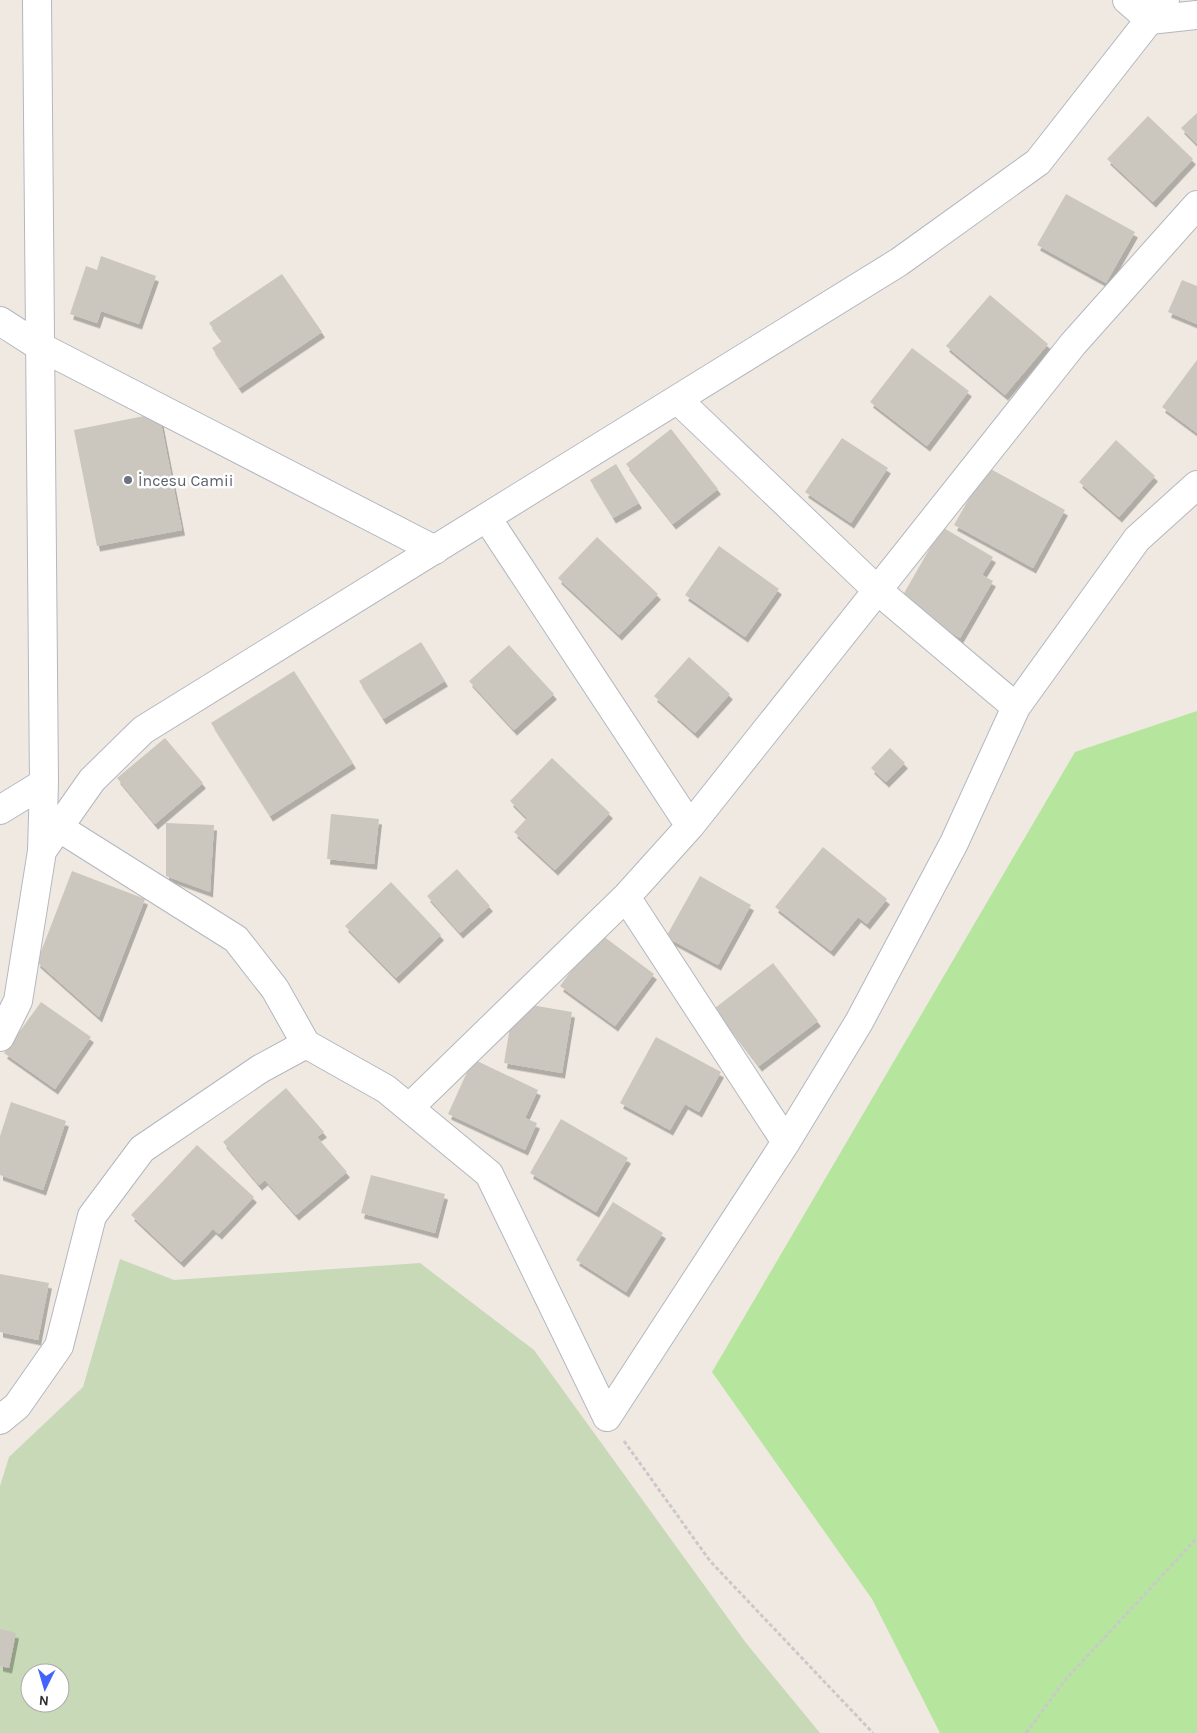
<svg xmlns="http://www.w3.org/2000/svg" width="1197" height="1733" font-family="Karla,sans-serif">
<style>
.green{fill:#b6e59e}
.cemetery{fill:#c8d9b8;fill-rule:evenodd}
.building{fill:#cbc7bf;filter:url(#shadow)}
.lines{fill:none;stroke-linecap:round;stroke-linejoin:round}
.minor-casing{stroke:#b4b7c1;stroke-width:30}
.tertiary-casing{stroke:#b4b7c1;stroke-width:30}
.path{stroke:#c9c9c9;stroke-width:3;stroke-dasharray:4 2.5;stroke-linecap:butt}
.minor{stroke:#fff;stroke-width:28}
.tertiary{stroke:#fff;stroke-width:28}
.worship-dot{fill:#6b7280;stroke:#fff;stroke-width:2}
.labels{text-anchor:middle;stroke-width:5;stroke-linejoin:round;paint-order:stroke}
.worship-label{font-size:16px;fill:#5b616d;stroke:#fff;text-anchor:start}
</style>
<defs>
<filter id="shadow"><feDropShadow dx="3" dy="5.5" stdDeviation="0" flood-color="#0004"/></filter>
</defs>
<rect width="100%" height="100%" fill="#efe9e1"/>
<path class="green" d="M1197,711V1733H940L872,1599L712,1372L1075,752Z"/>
<path class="cemetery" d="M120,1259L174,1280L420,1263L534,1350L746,1643L820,1733H0V1486L9,1457L83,1387ZM30,1673H60V1703H30Z"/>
<path class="building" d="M1197,113V144L1181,128Z
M1148,116L1193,159L1153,202L1107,159Z
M1066,194L1135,232L1106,283L1037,245Z
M101,256L156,276L139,324L101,311L97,323L70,314L86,266L97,270Z
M282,274L322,332L239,388L212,348L222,341L209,323Z
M1182,280L1197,286V324L1168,312Z
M990,295L1048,344L1005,395L946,346Z
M912,348L969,391L927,446L870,402Z
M1197,360V433L1162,407Z
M159,413L182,530L97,546L74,430Z
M671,429L718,489L673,524L626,464Z
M842,438L888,468L851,523L805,492Z
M1116,440L1155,476L1119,517L1079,482Z
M616,464L639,503L613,518L590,480Z
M987,467L1065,510L1033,568L954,525Z
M942,527L993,557L982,575L993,581L960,638L899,602Z
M597,537L658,594L619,635L558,578Z
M719,546L779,589L745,637L685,595Z
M421,642L445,681L383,719L359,681Z
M509,645L554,694L514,730L469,681Z
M689,657L730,694L695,733L654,696Z
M294,671L353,763L270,816L211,723Z
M165,738L203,783L155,824L117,778Z
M890,748L905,763L886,782L871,768Z
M552,758L610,813L555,870L514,832L527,818L510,801Z
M331,814L379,819L374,864L327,859Z
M166,823L214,825L210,892L166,876Z
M823,847L887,899L867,924L858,917L831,951L775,907Z
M457,869L490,906L460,933L427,896Z
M72,871L145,899L99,1017L37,962Z
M700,876L751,905L718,965L666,937Z
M391,882L441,935L396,978L345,926Z
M599,933L654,974L615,1026L560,986Z
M773,963L818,1021L759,1066L715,1008Z
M41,1002L91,1037L55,1089L4,1053Z
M514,1002L572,1012L562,1073L504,1063Z
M656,1037L721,1072L699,1112L685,1104L670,1130L620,1103Z
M473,1059L538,1090L525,1118L537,1123L525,1150L448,1114Z
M286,1088L324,1132L317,1137L347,1172L296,1215L265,1180L259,1185L223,1142Z
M11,1102L66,1121L43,1190L0,1175V1136Z
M561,1119L628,1158L596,1212L530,1173Z
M197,1145L254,1197L219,1234L213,1229L181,1262L131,1215Z
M371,1175L445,1194L435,1233L361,1213Z
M613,1202L663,1233L626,1292L576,1260Z
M0,1274L49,1283L38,1340L0,1332Z
M0,1629L16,1633L9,1668L0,1666Z"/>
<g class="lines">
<g class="minor-casing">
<path id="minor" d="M37,0L44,783L42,851
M1127,0L1150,20L1197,15
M0,321L39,346L435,550
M678,400L876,589L1016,707
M487,518L690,826
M0,810L44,783
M58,827L236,939L275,989L306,1044L386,1089L489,1174L607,1417
M626,897L786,1142
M409,1108L626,897L690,826L1073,344L1197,205
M607,1417L786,1142L859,1022L954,843L1016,707L1137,539L1197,485
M0,1420L17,1406L59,1346L92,1216L142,1149L260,1069L306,1044"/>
</g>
<g class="tertiary-casing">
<path id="tertiary" d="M0,1037L18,1001L42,851L92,780L143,730L899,262L1038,162L1165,0"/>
</g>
<path class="path" d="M624,1441L710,1561L873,1733
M1026,1733L1066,1679L1197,1538"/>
<use href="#minor" class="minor"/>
<use href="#tertiary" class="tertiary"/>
</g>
<circle class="worship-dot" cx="128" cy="480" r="5"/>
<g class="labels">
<g class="worship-label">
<text x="138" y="486">İncesu Camii</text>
</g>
</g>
<g transform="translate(45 1688) rotate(185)"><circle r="24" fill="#ffffff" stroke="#ababab"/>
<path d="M0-4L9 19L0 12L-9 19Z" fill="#4264fb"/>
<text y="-8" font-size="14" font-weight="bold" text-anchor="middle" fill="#2e2e2e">N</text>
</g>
</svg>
